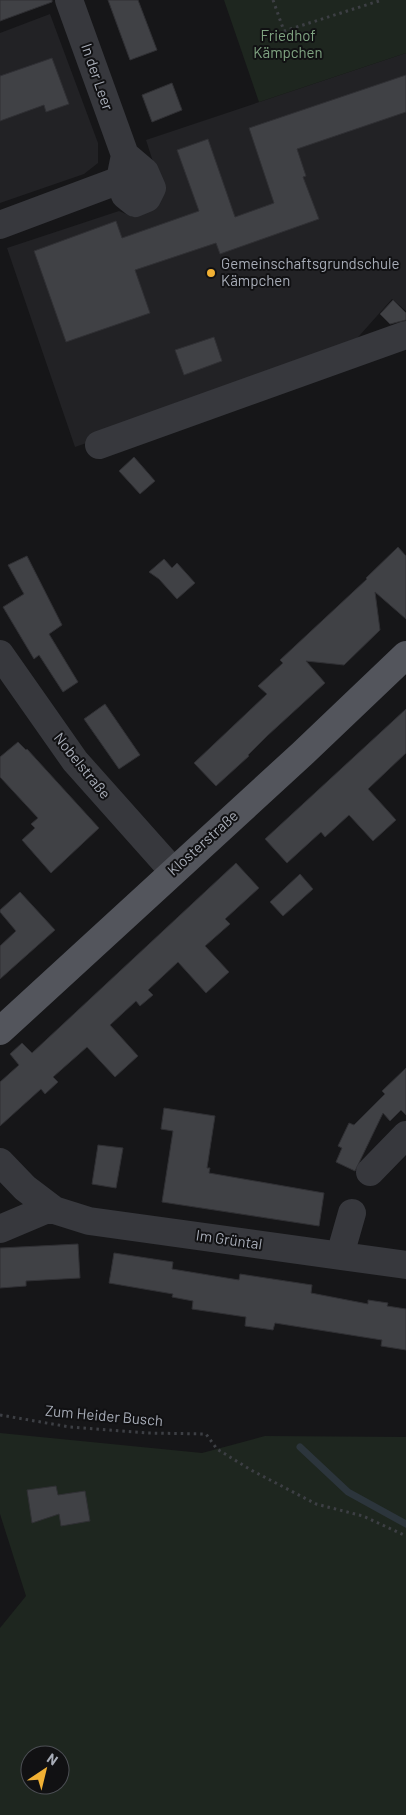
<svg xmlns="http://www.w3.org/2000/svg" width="406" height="1815" font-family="Barlow,sans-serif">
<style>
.built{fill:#222225}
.green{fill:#1e261f;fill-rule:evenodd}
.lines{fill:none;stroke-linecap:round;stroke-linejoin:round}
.stream{stroke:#2c353c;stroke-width:7}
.building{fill:#404145;stroke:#303034}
.path{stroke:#3d3f44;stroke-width:3;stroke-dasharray:2.5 4;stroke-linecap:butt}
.minor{stroke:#37383d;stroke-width:28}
.major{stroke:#53555c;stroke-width:28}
.poi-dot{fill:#f2b134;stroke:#111113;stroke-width:2}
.labels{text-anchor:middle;stroke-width:4;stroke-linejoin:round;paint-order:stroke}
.park-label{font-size:15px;fill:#7fa381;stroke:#111113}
.street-label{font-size:15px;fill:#a8adb8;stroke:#111113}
.poi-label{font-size:15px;fill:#a8adb8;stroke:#111113;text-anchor:start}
</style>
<rect width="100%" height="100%" fill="#161618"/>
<path class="built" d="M50,14L98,143V163L84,174L0,203V33Z
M406,53V311L392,299L344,353L75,447L7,248L119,211L133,217L144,214L155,168L146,140Z"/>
<path class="green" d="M224,0H406V53L259,102Z
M0,1433L202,1453L265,1436L406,1437V1815H0V1628L26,1596L0,1514ZM30,1755H60V1785H30Z"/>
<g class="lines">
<path class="stream" d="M300,1447L348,1492L406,1524"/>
</g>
<path class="building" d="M0,0H52V2L0,21Z
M108,0H138L157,50L130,60Z
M52,58L69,104L46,112L44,105L0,121V76Z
M406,75V112L297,149L306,176L303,177L319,219L220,254L216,243L135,270L150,313L66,342L34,251L116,221L122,238L199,211L177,150L208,139L235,217L274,203L249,128Z
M172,83L182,110L152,122L142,95Z
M393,300L406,313V320L390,324L380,314Z
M214,337L222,361L184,375L175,350Z
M134,457L155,481L140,494L119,471Z
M398,547L406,556V619L375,592L380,630L344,665L306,661L325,683L267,736L248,755L249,756L216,786L194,763L267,694L258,686L283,663L280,660L367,579L366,578Z
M27,556L62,625L49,634L78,682L63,692L39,655L34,659L3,607L24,594L8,565Z
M164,559L172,568L177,563L195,583L177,599L159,579L149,572Z
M105,704L140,755L119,769L84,719Z
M406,709V753L368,789L396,820L373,841L349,815L325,837L321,832L287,863L265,839Z
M18,742L26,750L27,749L99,828L51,873L22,840L35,828L31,824L38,818L0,777V757Z
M236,863L259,888L225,919L230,924L205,946L229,972L206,993L178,962L148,990L153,995L140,1006L136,1001L110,1025L138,1056L115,1077L87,1047L53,1077L58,1082L45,1094L41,1089L0,1126V1082L19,1065L10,1054L22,1043L32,1053Z
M300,874L313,889L283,916L270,902Z
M20,892L55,930L0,979V946L16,931L0,912V910Z
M406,1068V1115L401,1110L390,1121L383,1113L355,1171L336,1162L342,1148L338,1146L349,1123L354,1125L385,1094L382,1091Z
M164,1108L215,1116L207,1168H210L209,1173L324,1193L319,1226L162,1202L173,1131L161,1129Z
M98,1145L123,1148L116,1188L92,1184Z
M78,1244L80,1278L26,1281V1286L0,1288V1248Z
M114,1253L173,1262L172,1269L239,1280L240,1274L312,1285L311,1293L368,1304V1300L388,1303L387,1306L406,1309V1350L381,1346L382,1340L275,1323L273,1330L245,1326L246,1317L192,1309L193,1301L172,1297L173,1294L109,1283Z
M56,1486L58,1495L85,1491L90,1521L61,1526L59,1514L32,1523L27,1490Z"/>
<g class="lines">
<path class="path" d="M273,0L284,31L382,0
M0,1415L70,1427L147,1433L206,1434L217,1449L251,1470L316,1504L363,1516L406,1536"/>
<path class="minor" d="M69,0L125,155L145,172L152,188L147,198L135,203L125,195L120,180L125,155
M0,225L120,180
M99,445L406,335
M0,654L75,761L173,871
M0,1162L25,1188L54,1210L89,1221L406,1265
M370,1172L406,1135
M0,1229L45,1210H54
M340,1255L352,1213"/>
<path class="major" d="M0,1031L302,754L406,655"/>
</g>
<circle class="poi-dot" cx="211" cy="273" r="5"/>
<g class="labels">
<g class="park-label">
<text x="288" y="41">Friedhof<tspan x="288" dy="17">Kämpchen</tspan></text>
</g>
<g class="street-label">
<text transform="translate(97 77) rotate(71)" y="5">In der Leer</text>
<text transform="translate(82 766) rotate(51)" y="5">Nobelstraße</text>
<text transform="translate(203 843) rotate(-42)" y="5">Klosterstraße</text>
<text transform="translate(229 1240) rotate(8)" y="5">Im Grüntal</text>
<text transform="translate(104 1416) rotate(5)" y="5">Zum Heider Busch</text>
</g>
<g class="poi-label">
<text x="221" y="269">Gemeinschaftsgrundschule<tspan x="221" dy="17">Kämpchen</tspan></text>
</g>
</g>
<g transform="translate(45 1770) rotate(35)"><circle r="24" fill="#111113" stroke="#4d4f55"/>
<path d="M0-4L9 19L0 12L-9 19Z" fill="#f2b134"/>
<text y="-8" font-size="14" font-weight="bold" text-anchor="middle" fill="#a8adb8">N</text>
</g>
</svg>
